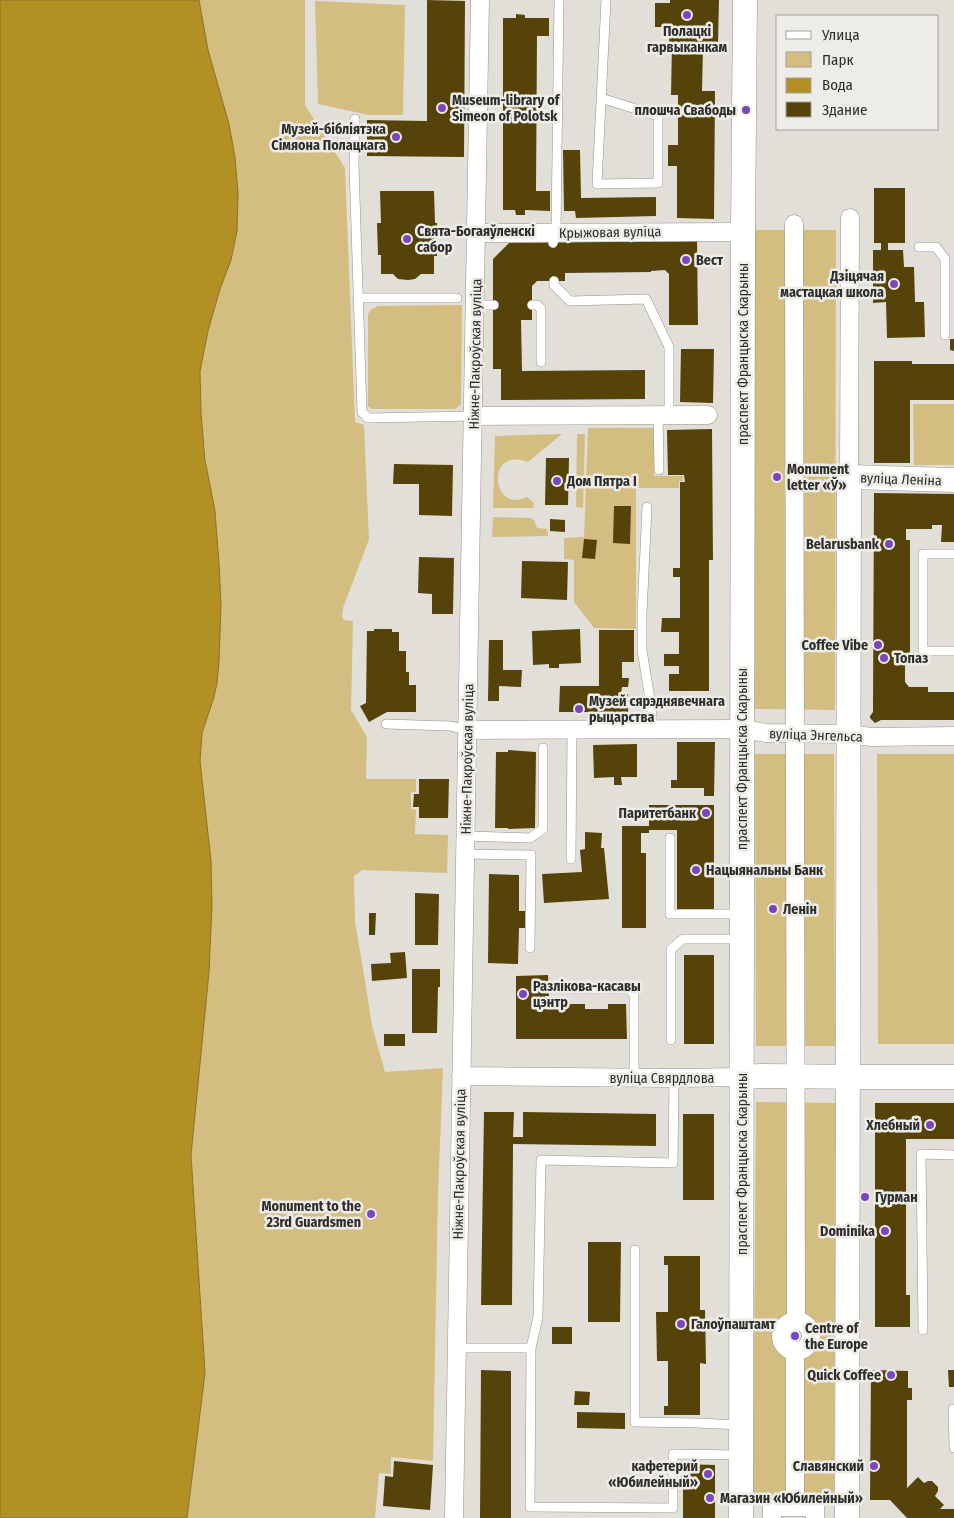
<svg xmlns="http://www.w3.org/2000/svg" width="954" height="1518" font-family="'Fira Sans Condensed',sans-serif">
<style>
.green{fill:#d3bd81}
.water{fill:#b39023;stroke:#8b7225}
.building{fill:#554309}
.lines{fill:none;stroke-linecap:round;stroke-linejoin:round}
.lane-casing{stroke:#95938d;stroke-width:10}
.street-casing{stroke:#95938d;stroke-width:19}
.secondary-casing{stroke:#95938d;stroke-width:25}
.lane{stroke:#fff;stroke-width:9}
.street{stroke:#fff;stroke-width:18}
.secondary{stroke:#fff;stroke-width:24}
.poi-dot{fill:#7946bd;stroke:#eeece6;stroke-width:2}
.labels{text-anchor:middle;stroke-width:5;stroke-linejoin:round;paint-order:stroke}
.poi-label{font-size:14px;font-weight:bold;fill:#2e2d2b;stroke:#eeece6;text-anchor:start}
.street-label{font-size:14px;fill:#2e2d2b;stroke:#eeece6}
</style>
<rect width="100%" height="100%" fill="#e1dfd8"/>
<path class="green" d="M199,0H305V105L345,168L355,422L364,425L369,539L343,608L342,616L344,620L353,621L351,710L367,737L366,779H416V792H411V809L416,810L415,834L448,835L447,873L362,870L354,876L355,922L365,981L372,1026L385,1072L443,1068L438,1192L433,1461L391,1457V1474L379,1473L375,1518H187L205,1373L191,1155L209,972L211,861L200,761L202,733L214,697L217,683L219,661L221,605L201,413L200,371L208,331L220,289L231,260L237,231L235,157L229,124L208,50Z
M315,1L405,5L403,115H369L318,104Z
M755,230H836L835,710L754,709Z
M462,305L461,404L455,409H372L368,406V314L372,309L378,306Z
M913,404H954V465H914Z
M588,428H654V476H683V481H679V488H636V629L594,628L574,602V560L564,559V538L584,537Z
M562,434L528,462C484,446 492,515 527,497L534,503L533,508H493L495,436Z
M577,434H585L583,508L576,507Z
M493,517L531,518L534,520L537,528L547,529L548,536L492,537Z
M755,754H834L835,1046H756Z
M877,754H954V1044H878Z
M756,1102L836,1103L834,1500L753,1499Z"/>
<path class="water" d="M0,0H199L208,50L229,124L235,157L238,193L237,231L231,260L220,289L208,331L200,371L201,413L205,460L215,511L219,564L221,605L219,661L217,683L214,697L202,733L200,761L211,861L212,906L209,972L191,1155L205,1373L187,1518H0Z"/>
<path class="building" d="M427,0L465,1L464,157L367,156V120L427,121Z
M670,0H719L718,43L715,45H703L702,91H715L714,219L677,218V166H668V145H678V95H671L672,44H669L670,27H655V3H670Z
M516,14L525,15V18H549V36H537L536,191H550V211L525,210V215H516L515,210H503V18H516Z
M563,150H580L581,198L656,197V216L576,218L575,211H564Z
M874,188H905V243H888V250H903L904,267H914L915,302H924L925,337L887,338L886,302L873,303V250H881V243H874Z
M380,191H434L435,223H437V256H434V274H421L415,279L408,280L398,279L393,274H381V255H378L377,223H381Z
M697,241L698,325H669V274L665,270L651,271V272L565,273V281H537L532,286V320H521L522,371L645,370V399L501,400V369H493V259L509,243Z
M950,339H954V351L950,350Z
M681,349H714L713,403L680,402Z
M874,361H912V364H954V400H910V463H874Z
M712,429L713,560H709V691H669V674H679V666H664V654H679V632H661L662,618H680V577H673V568H680V482H685L684,475H668L667,430Z
M546,458H569L568,505H545Z
M394,464L453,465L452,516L419,515V484H393Z
M874,493L954,494V542H941L942,525H932V529H906V540H910V662H905V682L909,687H928V692H954V720H881L875,723L870,718V716L873,712Z
M614,506H631L630,544L613,543Z
M550,519L565,520V532L550,531Z
M584,539L597,540L595,559L582,558Z
M419,557L454,558L453,614H432V594L418,593Z
M522,561L568,562L567,600L521,598Z
M374,629H392V632H399V651H406V672H409V685H416V712H387L369,722L360,706L366,703L367,631H374Z
M580,629L581,663L559,664V668H549V664L533,665L532,631Z
M599,630H634V662H622V678H629L628,687H622L621,694H628V712H559L560,686H599Z
M489,640H503V670H522L521,687L499,686V701H488Z
M677,742H715L714,796H704V788H671V780H677Z
M637,744V777H621L622,785H614V777L594,778L593,745Z
M508,750L536,752L535,828L508,829V828H495L496,752H508Z
M419,779H449L448,818H419V807H413L414,794H419Z
M649,805H714V909H677V830H649V833H641V853H646V928H622V826H649Z
M585,832L602,833L601,848H604L609,899L544,903L542,874L582,872L580,850L585,849Z
M489,874L519,875V911H525V928H519L518,964L488,963Z
M415,893L439,894L438,945H415Z
M369,913H376L375,935H369Z
M405,952L407,978L372,981L371,964L391,963L390,953Z
M684,955H714V1044H684Z
M412,969H440V987H438L437,1033H412Z
M548,975L549,996H545V1008H564V1004H585V1009H608V1004H626L627,1039H516V976Z
M384,1034H405V1046H384Z
M875,1103H954V1139H906V1295H910V1327H875Z
M484,1112H514L513,1137H523V1112L656,1114V1146L513,1144L512,1305H481Z
M683,1114H714V1200H683Z
M588,1242H621L620,1322H588Z
M664,1256H700V1310H705L706,1364L700,1363V1415H664V1406H668V1361H657L656,1312H668V1265H664Z
M552,1327H572V1344H552Z
M481,1370L511,1371V1518H480Z
M871,1370L908,1371V1388H912V1400H907V1488L918,1477L924,1483L928,1481H932L938,1487V1491L935,1496L944,1505L940,1509H954V1518H907L890,1500H870Z
M948,1370H954V1387H949Z
M575,1391L590,1392L589,1405H574Z
M577,1412L625,1413V1429L577,1428Z
M394,1461L433,1465L430,1510L383,1506L385,1476L393,1477Z
M683,1464L715,1465V1518H683Z"/>
<g class="lines">
<g class="lane-casing">
<path id="lane" d="M601,98L658,116V183L597,184L606,0
M355,119L354,166L362,412L368,418L474,416
M553,243L556,233L559,0
M919,247H936L945,259V335
M554,281V285L570,301L646,299L669,347V415
M358,298H457
M476,305H494
M532,305H537L541,309V362
M658,415L659,470
M647,507L642,614V650L652,712V730
M954,554H923V651H954
M386,724L450,726L468,730
M466,836L530,838L543,829V748
M670,838V914H742
M465,854L531,855L530,948
M571,859L572,730
M560,989H629L634,994V1078
M671,1040V949L683,939H742
M674,1078L673,1163L541,1160L538,1317L531,1348L530,1507L673,1508V1454L741,1455
M635,1250V1422L698,1423L740,1425
M923,1330L921,1154L954,1155
M456,1348H531
M953,1409L954,1448"/>
</g>
<g class="street-casing">
<path id="street" d="M794,224L796,1322
M478,233L743,232
M475,416L708,415
M849,477L850,218
M468,730L742,729L766,733L847,734L872,737L954,736
M461,1076L674,1078L742,1077
M781 1336a15 15 0 1 1 30 0a15 15 0 1 1-30 0Z
M795,1507V1351
M454,1518C460,1012 473,506 480,0
M772,1518V1507H815V1518"/>
</g>
<g class="secondary-casing">
<path id="secondary" d="M742,1077L761,1076L872,1077H954
M741,1518L743,232L745,0
M847,1518L849,477L954,480"/>
</g>
<use href="#lane" class="lane"/>
<use href="#street" class="street"/>
<use href="#secondary" class="secondary"/>
</g>
<g class="poi-dot">
<circle cx="687" cy="15" r="5"/>
<circle cx="442" cy="108" r="5"/>
<circle cx="746" cy="110" r="5"/>
<circle cx="396" cy="137" r="5"/>
<circle cx="407" cy="239" r="5"/>
<circle cx="686" cy="260" r="5"/>
<circle cx="894" cy="284" r="5"/>
<circle cx="777" cy="477" r="5"/>
<circle cx="557" cy="481" r="5"/>
<circle cx="889" cy="544" r="5"/>
<circle cx="878" cy="645" r="5"/>
<circle cx="884" cy="658" r="5"/>
<circle cx="579" cy="709" r="5"/>
<circle cx="706" cy="813" r="5"/>
<circle cx="696" cy="870" r="5"/>
<circle cx="773" cy="909" r="5"/>
<circle cx="523" cy="994" r="5"/>
<circle cx="930" cy="1125" r="5"/>
<circle cx="865" cy="1197" r="5"/>
<circle cx="371" cy="1214" r="5"/>
<circle cx="885" cy="1231" r="5"/>
<circle cx="681" cy="1324" r="5"/>
<circle cx="795" cy="1336" r="5"/>
<circle cx="891" cy="1375" r="5"/>
<circle cx="874" cy="1466" r="5"/>
<circle cx="708" cy="1474" r="5"/>
<circle cx="710" cy="1498" r="5"/>
</g>
<g class="labels">
<g class="poi-label">
<text x="687" y="36" text-anchor="middle">Полацкі<tspan x="687" dy="16">гарвыканкам</tspan></text>
<text x="452" y="105">Museum-library of<tspan x="452" dy="16">Simeon of Polotsk</tspan></text>
<text x="736" y="115" text-anchor="end">плошча Свабоды</text>
<text x="386" y="134" text-anchor="end">Музей-бібліятэка<tspan x="386" dy="16">Сімяона Полацкага</tspan></text>
<text x="417" y="236">Свята-Богаяўленскі<tspan x="417" dy="16">сабор</tspan></text>
<text x="696" y="265">Вест</text>
<text x="884" y="281" text-anchor="end">Дзіцячая<tspan x="884" dy="16">мастацкая школа</tspan></text>
<text x="787" y="474">Monument<tspan x="787" dy="16">letter «Ў»</tspan></text>
<text x="567" y="486">Дом Пятра І</text>
<text x="879" y="549" text-anchor="end">Belarusbank</text>
<text x="868" y="650" text-anchor="end">Coffee Vibe</text>
<text x="894" y="663">Топаз</text>
<text x="589" y="706">Музей сярэднявечнага<tspan x="589" dy="16">рыцарства</tspan></text>
<text x="696" y="818" text-anchor="end">Паритетбанк</text>
<text x="706" y="875">Нацыянальны Банк</text>
<text x="783" y="914">Ленін</text>
<text x="533" y="991">Разлікова-касавы<tspan x="533" dy="16">цэнтр</tspan></text>
<text x="920" y="1130" text-anchor="end">Хлебный</text>
<text x="875" y="1202">Гурман</text>
<text x="361" y="1211" text-anchor="end">Monument to the<tspan x="361" dy="16">23rd Guardsmen</tspan></text>
<text x="875" y="1236" text-anchor="end">Dominika</text>
<text x="691" y="1329">Галоўпаштамт</text>
<text x="805" y="1333">Centre of<tspan x="805" dy="16">the Europe</tspan></text>
<text x="881" y="1380" text-anchor="end">Quick Coffee</text>
<text x="698" y="1471" text-anchor="end">кафетерий<tspan x="698" dy="16">«Юбилейный»</tspan></text>
<text x="864" y="1471" text-anchor="end">Славянский</text>
<text x="720" y="1503">Магазин «Юбилейный»</text>
</g>
<g class="street-label">
<text transform="translate(610 232) rotate(-1)" y="5">Крыжовая вуліца</text>
<text transform="translate(475 354) rotate(-89)" y="5">Ніжне-Пакроўская вуліца</text>
<text transform="translate(743 354) rotate(-90)" y="5">праспект Францыска Скарыны</text>
<text transform="translate(901 479) rotate(2)" y="5">вуліца Леніна</text>
<text transform="translate(816 735) rotate(2)" y="5">вуліца Энгельса</text>
<text transform="translate(467 759) rotate(-89)" y="5">Ніжне-Пакроўская вуліца</text>
<text transform="translate(742 759) rotate(-90)" y="5">праспект Францыска Скарыны</text>
<text x="662" y="1083">вуліца Свярдлова</text>
<text transform="translate(459 1164) rotate(-89)" y="5">Ніжне-Пакроўская вуліца</text>
<text transform="translate(742 1164) rotate(-90)" y="5">праспект Францыска Скарыны</text>
</g>
</g>
<rect x="776" y="15" width="162" height="115" fill="#eeece6" stroke="#a1a09b"/>
<rect x="786" y="31" width="25" height="8" fill="#ffffff" stroke="#a1a09b"/>
<text x="822" y="40" font-size="15" fill="#2e2d2b">Улица</text>
<rect x="786" y="52" width="25" height="15" fill="#d3bd81" stroke="#a1a09b"/>
<text x="822" y="65" font-size="15" fill="#2e2d2b">Парк</text>
<rect x="786" y="78" width="25" height="15" fill="#b39023" stroke="#a1a09b"/>
<text x="822" y="90" font-size="15" fill="#2e2d2b">Вода</text>
<rect x="786" y="102" width="25" height="15" fill="#554309" stroke="#a1a09b"/>
<text x="822" y="115" font-size="15" fill="#2e2d2b">Здание</text>
</svg>
